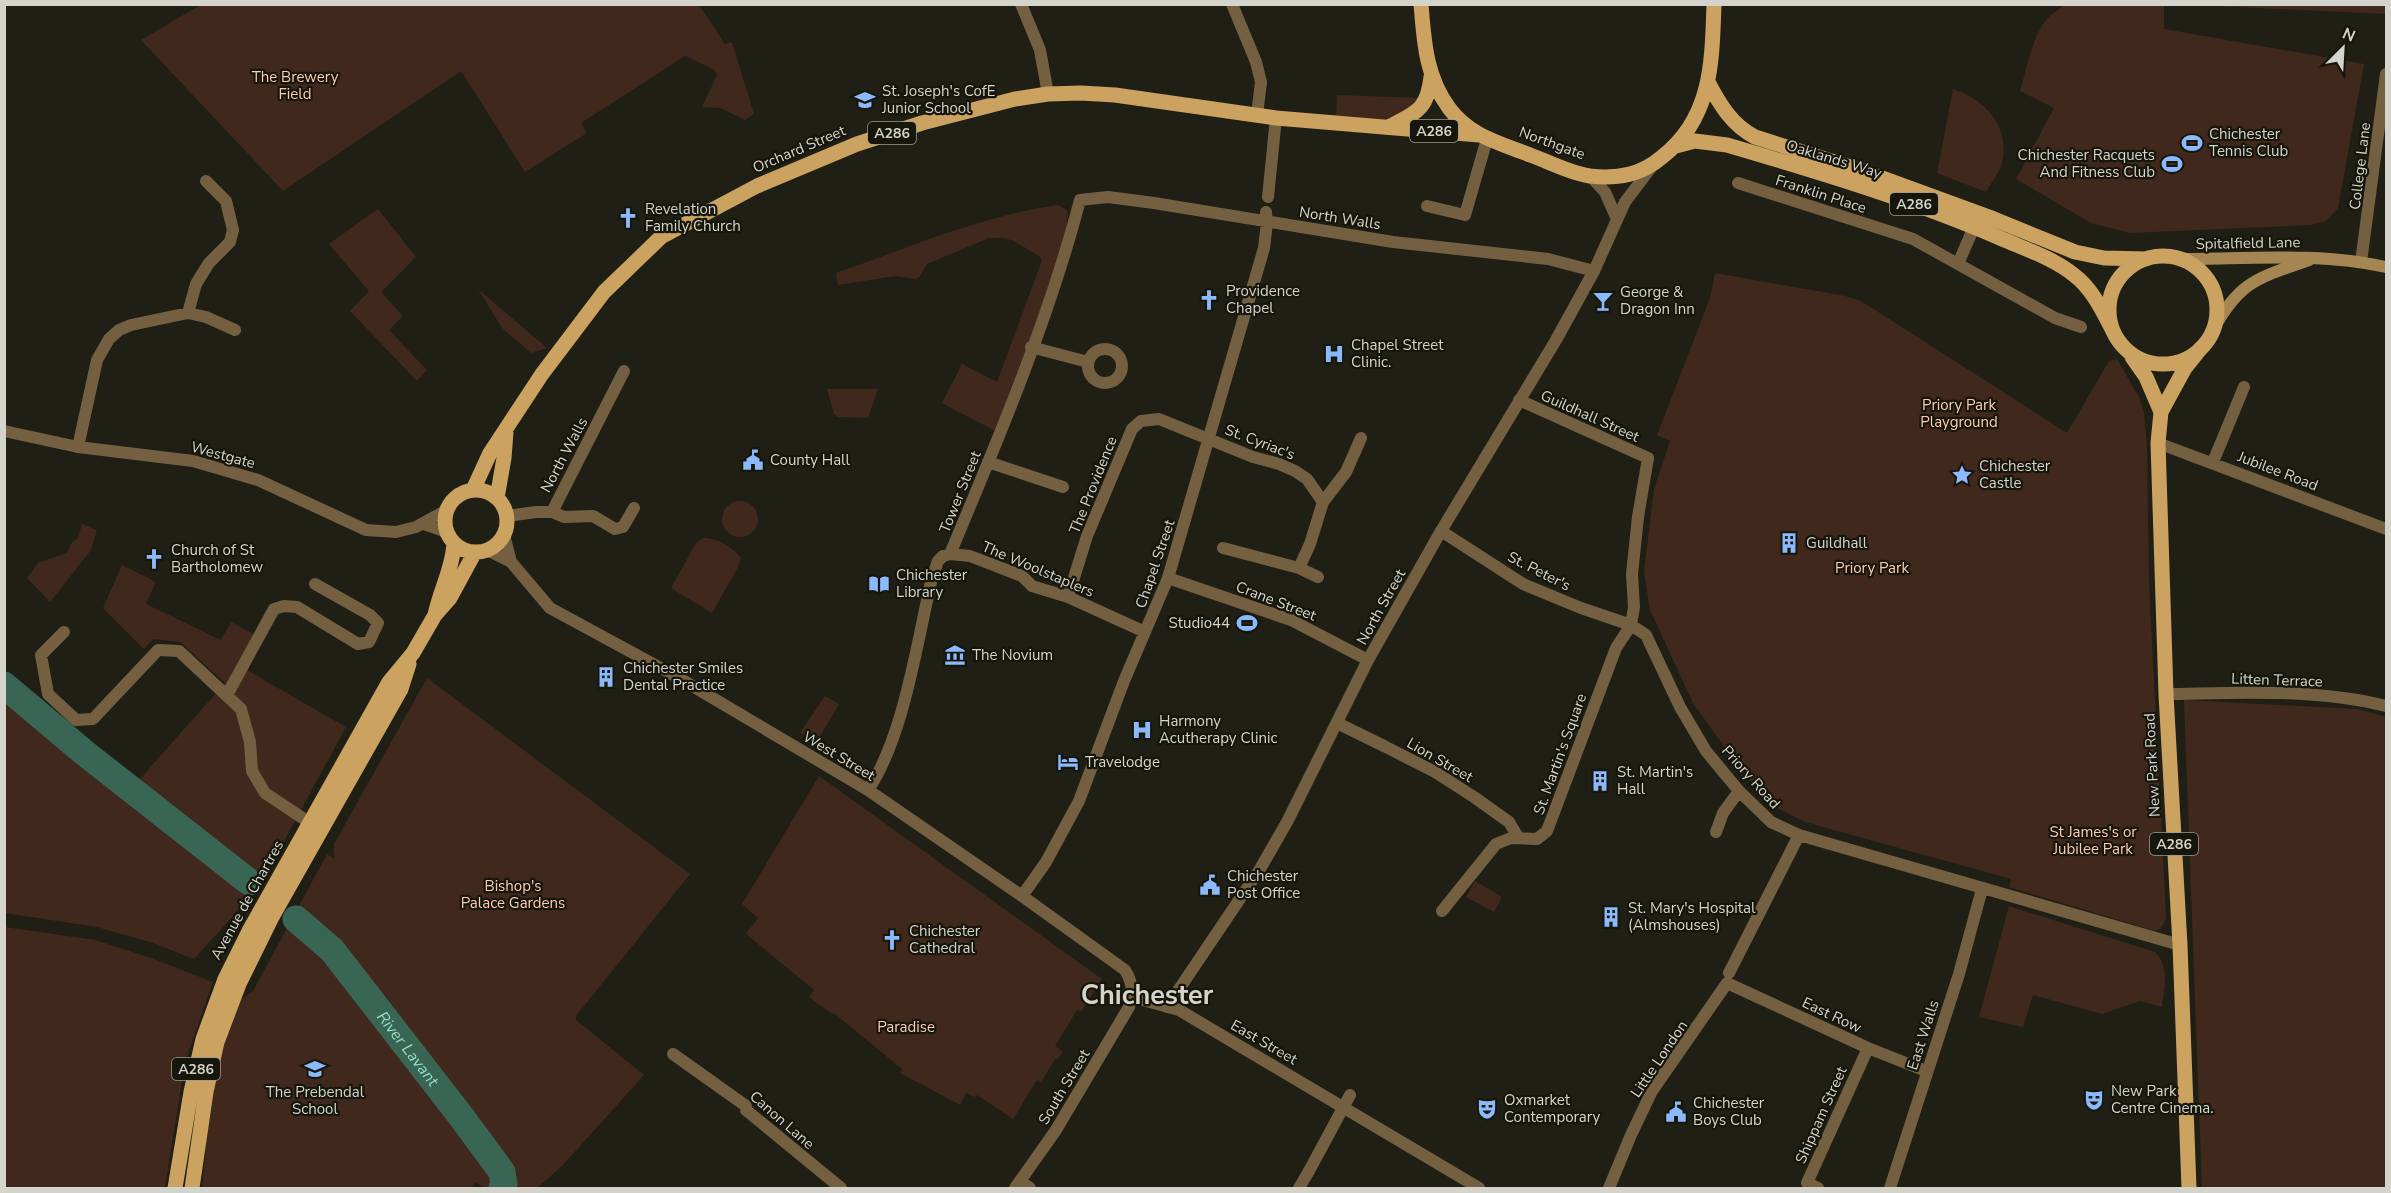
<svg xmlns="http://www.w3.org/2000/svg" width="2391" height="1193" font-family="'Nunito Sans',sans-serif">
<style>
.green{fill:#40291c}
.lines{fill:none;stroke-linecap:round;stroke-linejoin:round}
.river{stroke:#396555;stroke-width:27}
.pedestrian{stroke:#746041;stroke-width:12}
.minor{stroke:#746041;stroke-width:12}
.tertiary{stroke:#746041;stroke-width:12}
.secondary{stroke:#a58552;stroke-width:12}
.primary{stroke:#cba25f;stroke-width:15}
.labels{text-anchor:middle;stroke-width:4.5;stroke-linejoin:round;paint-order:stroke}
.shield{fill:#16160c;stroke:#9b9b93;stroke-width:1.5}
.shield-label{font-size:14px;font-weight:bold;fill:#d4d4cd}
.park-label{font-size:15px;fill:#ffcbb1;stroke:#16160c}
.poi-label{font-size:15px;fill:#d4d4cd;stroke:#16160c;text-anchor:start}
.street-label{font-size:15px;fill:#d4d4cd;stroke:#16160c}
.water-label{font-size:16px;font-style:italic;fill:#92dec1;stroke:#16160c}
.town-label{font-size:27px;font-weight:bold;fill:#d4d4cd;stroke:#16160c}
</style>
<rect width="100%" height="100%" fill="#1f1f15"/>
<path class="green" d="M202,4L699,5L725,44L732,42L754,114L745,120L720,108L702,107L717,75L713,69L685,56L581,123L587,133L525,172L461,71L283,191L141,40Z
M2386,4V14L2195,5V4Z
M2061,5H2164V29L2364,64L2338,208L2326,221L2311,225L2130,233L2091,223L2016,179L2054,108L2020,91C2029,63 2033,22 2061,8Z
M1953,89C1986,100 2010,126 2002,163C1999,173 1991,183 1986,192L1937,173Z
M1337,95L1421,98L1418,105L1390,121L1336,117Z
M1058,205L1068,211L1065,247L997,432L942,403L962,364L997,382L1040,266L1042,259L1039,256L1014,241L1004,238H989L927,264L919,277L915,279L895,276L838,285L836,273C908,248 981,216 1058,205Z
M378,209L416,257L381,292L403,316L389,330L427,370L417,381L350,311L369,291L329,244Z
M1715,273L1845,296L1861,301L2067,433L2109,361L2117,359L2139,397L2144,412L2147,446L2149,583L2166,916C2165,924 2163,927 2155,931L2009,887L2011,879L1805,822L1775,807L1740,769L1693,703L1650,610L1644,571L1654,489L1670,441L1657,435L1710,298Z
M478,289L547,348L531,353L502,328Z
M827,389H878L868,418L838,417L834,414Z
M722 519a18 18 0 1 1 36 0a18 18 0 1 1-36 0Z
M82,524L97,530L91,550L50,602L27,578L38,563L67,553L72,542L78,538Z
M703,538C716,537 734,548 741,558L737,569L712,613L671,588L696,543Z
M122,565L156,582L146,604L221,640L231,622L254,634L238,665L346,727L264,878L252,895L194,959L153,943L97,927L5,913L4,671L138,781L225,683L180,642L153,639L144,649L103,608Z
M427,678L690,874L576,1016V1020L644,1075L562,1166L537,1188H483L476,1182L471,1188H202L211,1092L222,1042L238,1002L253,991L327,854L334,859V844Z
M825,696L839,704L818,740L800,733Z
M2184,700L2358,709L2386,717V1188H2202Z
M819,776L1102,979L1081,1012L1077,1010L1055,1046L1063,1052L1057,1060L1055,1059L1041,1082L1037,1080L1013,1119L977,1095L975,1097L966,1093L960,1105L900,1073L902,1069L834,1013L832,1014L809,997L814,990L746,934L758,918L742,904Z
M1475,881L1502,897L1494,912L1466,897Z
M2009,906L2155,952C2170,967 2164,988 2162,1007L2140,1001L2102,1014L2033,995L2023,1027L1979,1017Z
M5,927L95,940L151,958L213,982L185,1062L165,1188H5Z"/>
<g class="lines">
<g class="river">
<path d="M4,685L86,754L249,882"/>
<path id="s1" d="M296,919L332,950L460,1115L502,1172L504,1185L502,1188"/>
</g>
<path class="pedestrian" d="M1168,578L1291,620L1368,660
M1337,723L1384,746
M1132,997L1179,1010L1479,1188
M1167,1007L1260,869L1287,822L1368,660L1441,531
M1309,1171L1350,1095"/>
<path class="minor" d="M1021,4L1040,50L1048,94
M1232,4L1256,62L1261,82L1257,115
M1653,165L1625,202L1594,271L1556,340L1441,531L1523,584L1581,608L1631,625L1646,635L1680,707L1706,751L1739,791L1771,822L1799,835L2180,945
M1590,176L1605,192L1617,219
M1738,183L1913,239L2055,318L2081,327
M1268,197L1276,118
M1427,206L1465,215L1487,139
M1958,264L1974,227
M188,313L196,284L209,263L230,242L233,230L226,201L206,181
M1031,347L1088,362
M1088 366a17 17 0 1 1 34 0a17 17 0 1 1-34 0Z
M2158,443L2386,529
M78,447L97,360L109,339L119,330L131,325L188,313L206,317L235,330
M988,462L1063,487
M2213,462L2244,387
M552,512L624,371
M507,516L536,512H552L564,517L593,516L615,529L623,527L634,508
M504,535L511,562
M1223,548L1299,568L1318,577
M487,550L511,562L550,608L679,678L868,790L1022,896L1125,970C1132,981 1134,994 1129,1007L1056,1130L1015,1188
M950,554C998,440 1049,319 1080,200L1108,197L1154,203L1393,242L1548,259L1594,271
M1299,568L1310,544L1323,502L1346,472L1361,438
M1068,597L1087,536L1132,429L1141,421L1159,419L1253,457L1279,464L1295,471L1307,479L1323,502
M64,632L41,655L48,694L76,720L93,719L158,650L179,651L241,709L250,742L252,771L265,793L310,823
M2166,694C2238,693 2316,688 2386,706
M227,695L274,609L284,606L297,607L358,644L369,642L378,623L370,615L315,584
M1384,746L1435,772L1474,797L1509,822L1518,837
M868,790C904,737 917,641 932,578L938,561L943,556L950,554L970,556L1022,576L1032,586L1068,597L1145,632
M1716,832L1723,813L1739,791
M1022,896L1046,862L1079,801L1124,681L1168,578L1264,248L1267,223L1266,212
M1442,911L1496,844L1511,838L1537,839L1547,831L1616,648L1631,625L1634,607L1632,574L1638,517L1648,458L1519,400
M1729,973L1799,835
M673,1054L746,1106V1110L841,1188
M1020,1181L1030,1188
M1299,1188L1309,1171
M1609,1188L1631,1135L1652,1091L1727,983L1868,1048L1926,1071
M1818,1188L1807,1183L1868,1048
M1890,1188L1959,974L1982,889"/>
<path class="tertiary" d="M2361,262L2386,74
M4,431L78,447L193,461L258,480L366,530L396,532L416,527L447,510
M424,524L447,532"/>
<path class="secondary" d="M2178,259C2248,259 2317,252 2386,267
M2212,332C2239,281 2258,278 2309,260"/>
<path class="primary" d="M1421,4C1424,42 1426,77 1449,108C1469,136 1500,143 1530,155C1550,162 1569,173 1590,176C1618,179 1641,175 1662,157C1712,118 1712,63 1714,4
M1708,82C1720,105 1732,125 1755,137L1866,172L1989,217L2075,252L2104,258L2146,259
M1389,127C1416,112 1427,111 1431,77
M1676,146L1695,141L1727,145C1819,172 1912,200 2000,238C2025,249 2053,258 2074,275C2093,289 2104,314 2115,335
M2109 310a54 54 0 1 1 108 0a54 54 0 1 1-108 0Z
M2132,357L2146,377L2161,412
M473,490L490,453L542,374L604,292L661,237L757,186L857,144L922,123L1015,99L1048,94L1081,93L1115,95L1276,118L1479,135
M445 521a31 31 0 1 1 62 0a31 31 0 1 1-62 0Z
M497,498L504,458L506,432
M435,615C440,590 453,568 454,543
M175,1188L191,1092L203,1039L225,979L249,931L389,682L413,653L435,615L450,598L475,552
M192,1188L206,1092L217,1042L239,984L272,917L401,689L409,664
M2189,1188L2180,945L2166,694L2158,443L2161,412L2185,368L2201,348"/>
</g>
<defs>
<g id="school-bare" transform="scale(1.62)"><path d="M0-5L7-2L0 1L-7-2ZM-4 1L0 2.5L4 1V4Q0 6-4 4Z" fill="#8bb9fc" stroke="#16160c" stroke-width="2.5" paint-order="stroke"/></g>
<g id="stadium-bare" transform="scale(1.62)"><path d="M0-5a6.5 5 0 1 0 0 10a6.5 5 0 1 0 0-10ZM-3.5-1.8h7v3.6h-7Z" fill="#8bb9fc" stroke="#16160c" stroke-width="2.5" paint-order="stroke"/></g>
<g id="church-bare" transform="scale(1.62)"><path d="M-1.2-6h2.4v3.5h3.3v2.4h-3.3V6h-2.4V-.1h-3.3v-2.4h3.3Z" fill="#8bb9fc" stroke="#16160c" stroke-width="2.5" paint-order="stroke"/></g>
<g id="bar-bare" transform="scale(1.62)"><path d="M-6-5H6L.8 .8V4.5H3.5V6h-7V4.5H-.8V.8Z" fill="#8bb9fc" stroke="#16160c" stroke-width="2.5" paint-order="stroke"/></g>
<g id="hospital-bare" transform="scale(1.62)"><path d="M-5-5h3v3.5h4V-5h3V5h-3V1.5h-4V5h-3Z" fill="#8bb9fc" stroke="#16160c" stroke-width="2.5" paint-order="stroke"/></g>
<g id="civic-bare" transform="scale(1.62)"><path d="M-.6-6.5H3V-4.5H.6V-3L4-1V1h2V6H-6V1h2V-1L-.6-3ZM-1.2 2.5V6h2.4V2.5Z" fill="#8bb9fc" stroke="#16160c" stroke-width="2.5" paint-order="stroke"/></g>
<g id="sight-bare" transform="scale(1.62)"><path d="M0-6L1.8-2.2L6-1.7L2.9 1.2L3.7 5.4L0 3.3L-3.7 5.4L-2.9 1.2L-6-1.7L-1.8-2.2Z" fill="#8bb9fc" stroke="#16160c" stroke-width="2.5" paint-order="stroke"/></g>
<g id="building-bare" transform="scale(1.62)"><path d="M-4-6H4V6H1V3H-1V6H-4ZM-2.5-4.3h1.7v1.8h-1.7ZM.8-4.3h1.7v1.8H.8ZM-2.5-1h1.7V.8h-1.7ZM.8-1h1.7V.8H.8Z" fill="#8bb9fc" stroke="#16160c" stroke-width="2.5" paint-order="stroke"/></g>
<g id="library-bare" transform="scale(1.62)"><path d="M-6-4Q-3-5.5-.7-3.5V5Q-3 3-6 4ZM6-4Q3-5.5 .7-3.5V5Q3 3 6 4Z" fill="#8bb9fc" stroke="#16160c" stroke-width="2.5" paint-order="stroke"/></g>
<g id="museum-bare" transform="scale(1.62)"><path d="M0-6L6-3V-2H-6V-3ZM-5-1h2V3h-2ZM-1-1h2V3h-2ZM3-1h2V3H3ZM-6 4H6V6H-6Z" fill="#8bb9fc" stroke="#16160c" stroke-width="2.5" paint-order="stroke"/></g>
<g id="hotel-bare" transform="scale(1.62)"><path d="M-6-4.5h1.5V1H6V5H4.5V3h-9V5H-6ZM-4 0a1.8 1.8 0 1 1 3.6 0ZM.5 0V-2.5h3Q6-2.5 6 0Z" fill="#8bb9fc" stroke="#16160c" stroke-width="2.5" paint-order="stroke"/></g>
<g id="theatre-bare" transform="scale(1.62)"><path d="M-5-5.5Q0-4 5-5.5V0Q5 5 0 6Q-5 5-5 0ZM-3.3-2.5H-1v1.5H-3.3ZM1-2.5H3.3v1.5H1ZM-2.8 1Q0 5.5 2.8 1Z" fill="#8bb9fc" stroke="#16160c" stroke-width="2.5" paint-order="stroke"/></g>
</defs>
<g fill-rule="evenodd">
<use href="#school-bare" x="865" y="100"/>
<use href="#stadium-bare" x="2192" y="143"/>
<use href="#stadium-bare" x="2172" y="164"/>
<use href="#church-bare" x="628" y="218"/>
<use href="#church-bare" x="1209" y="300"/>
<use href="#bar-bare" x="1603" y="301"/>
<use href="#hospital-bare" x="1334" y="354"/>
<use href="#civic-bare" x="753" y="460"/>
<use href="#sight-bare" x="1962" y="475"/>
<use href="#building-bare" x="1789" y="543"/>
<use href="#church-bare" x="154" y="559"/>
<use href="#library-bare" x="879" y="584"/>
<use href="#stadium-bare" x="1247" y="623"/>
<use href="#museum-bare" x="955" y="655"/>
<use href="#building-bare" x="606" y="677"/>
<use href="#hospital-bare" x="1142" y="730"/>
<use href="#hotel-bare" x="1068" y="762"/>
<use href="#building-bare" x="1600" y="781"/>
<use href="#civic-bare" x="1210" y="885"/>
<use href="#building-bare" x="1611" y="917"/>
<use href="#church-bare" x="892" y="940"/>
<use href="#school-bare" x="315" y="1069"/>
<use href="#theatre-bare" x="2094" y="1100"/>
<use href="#theatre-bare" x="1487" y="1109"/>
<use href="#civic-bare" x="1676" y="1112"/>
</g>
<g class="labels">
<g class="shield">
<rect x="1410" y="120" width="48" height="22" rx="4.5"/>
<rect x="868" y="122" width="48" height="22" rx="4.5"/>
<rect x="1890" y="193" width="48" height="22" rx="4.5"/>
<rect x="2150" y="833" width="48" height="22" rx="4.5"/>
<rect x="172" y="1058" width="48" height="22" rx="4.5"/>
</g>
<g class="shield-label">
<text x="1434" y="136">A286</text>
<text x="892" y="138">A286</text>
<text x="1914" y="209">A286</text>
<text x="2174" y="849">A286</text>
<text x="196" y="1074">A286</text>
</g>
<g class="park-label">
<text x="295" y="82">The Brewery<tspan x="295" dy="17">Field</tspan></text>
<text x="1959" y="410">Priory Park<tspan x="1959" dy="17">Playground</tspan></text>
<text x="1872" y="573">Priory Park</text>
<text x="2093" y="837">St James's or<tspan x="2093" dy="17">Jubilee Park</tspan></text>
<text x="513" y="891">Bishop's<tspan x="513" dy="17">Palace Gardens</tspan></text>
<text x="906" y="1032">Paradise</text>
</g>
<g class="poi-label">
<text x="882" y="96">St. Joseph's CofE<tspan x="882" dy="17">Junior School</tspan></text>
<text x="2209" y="139">Chichester<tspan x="2209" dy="17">Tennis Club</tspan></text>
<text x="2155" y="160" text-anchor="end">Chichester Racquets<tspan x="2155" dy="17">And Fitness Club</tspan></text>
<text x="645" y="214">Revelation<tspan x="645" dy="17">Family Church</tspan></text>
<text x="1226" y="296">Providence<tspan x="1226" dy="17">Chapel</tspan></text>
<text x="1620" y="297">George &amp;<tspan x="1620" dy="17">Dragon Inn</tspan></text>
<text x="1351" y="350">Chapel Street<tspan x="1351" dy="17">Clinic.</tspan></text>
<text x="770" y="465">County Hall</text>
<text x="1979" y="471">Chichester<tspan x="1979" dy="17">Castle</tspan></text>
<text x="1806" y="548">Guildhall</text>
<text x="171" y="555">Church of St<tspan x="171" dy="17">Bartholomew</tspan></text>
<text x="896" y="580">Chichester<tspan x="896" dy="17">Library</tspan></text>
<text x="1230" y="628" text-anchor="end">Studio44</text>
<text x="972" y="660">The Novium</text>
<text x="623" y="673">Chichester Smiles<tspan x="623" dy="17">Dental Practice</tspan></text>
<text x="1159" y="726">Harmony<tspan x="1159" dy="17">Acutherapy Clinic</tspan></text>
<text x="1085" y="767">Travelodge</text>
<text x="1617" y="777">St. Martin's<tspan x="1617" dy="17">Hall</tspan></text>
<text x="1227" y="881">Chichester<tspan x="1227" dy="17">Post Office</tspan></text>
<text x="1628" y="913">St. Mary's Hospital<tspan x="1628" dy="17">(Almshouses)</tspan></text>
<text x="909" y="936">Chichester<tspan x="909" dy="17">Cathedral</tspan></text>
<text x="2111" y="1096">New Park<tspan x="2111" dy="17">Centre Cinema.</tspan></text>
<text x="315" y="1097" text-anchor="middle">The Prebendal<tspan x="315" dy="17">School</tspan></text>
<text x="1504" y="1105">Oxmarket<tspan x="1504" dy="17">Contemporary</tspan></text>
<text x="1693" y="1108">Chichester<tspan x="1693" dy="17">Boys Club</tspan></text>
</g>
<g class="street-label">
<text transform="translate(1552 143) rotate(20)" y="5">Northgate</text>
<text transform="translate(799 149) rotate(-23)" y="5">Orchard Street</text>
<text transform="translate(1834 159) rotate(17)" y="5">Oaklands Way</text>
<text transform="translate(2360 166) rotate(-83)" y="5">College Lane</text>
<text transform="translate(1821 194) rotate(18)" y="5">Franklin Place</text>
<text transform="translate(1340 218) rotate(9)" y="5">North Walls</text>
<text transform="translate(2248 243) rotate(-1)" y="5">Spitalfield Lane</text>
<text transform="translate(1590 416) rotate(24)" y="5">Guildhall Street</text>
<text transform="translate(1260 442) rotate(21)" y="5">St. Cyriac's</text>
<text transform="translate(223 455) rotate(15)" y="5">Westgate</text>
<text transform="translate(564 455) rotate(-62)" y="5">North Walls</text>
<text transform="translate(2278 471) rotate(21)" y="5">Jubilee Road</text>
<text transform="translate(1093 485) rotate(-68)" y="5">The Providence</text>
<text transform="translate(960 492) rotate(-68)" y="5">Tower Street</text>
<text transform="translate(1155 564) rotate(-71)" y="5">Chapel Street</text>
<text transform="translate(1038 569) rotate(23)" y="5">The Woolstaplers</text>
<text transform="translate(1539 571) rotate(27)" y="5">St. Peter's</text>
<text transform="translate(1276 601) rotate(21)" y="5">Crane Street</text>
<text transform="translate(1381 607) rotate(-61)" y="5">North Street</text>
<text transform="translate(2277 680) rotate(2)" y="5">Litten Terrace</text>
<text transform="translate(1560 754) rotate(-70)" y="5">St. Martin's Square</text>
<text transform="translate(839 756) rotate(31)" y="5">West Street</text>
<text transform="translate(1440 760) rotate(30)" y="5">Lion Street</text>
<text transform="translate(2152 765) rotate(-93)" y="5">New Park Road</text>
<text transform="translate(1751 777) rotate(48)" y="5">Priory Road</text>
<text transform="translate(247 900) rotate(-61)" y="5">Avenue de Chartres</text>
<text transform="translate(1832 1015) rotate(25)" y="5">East Row</text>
<text transform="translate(1923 1035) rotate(-72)" y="5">East Walls</text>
<text transform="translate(1264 1042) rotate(30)" y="5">East Street</text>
<text transform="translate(1659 1059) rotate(-56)" y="5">Little London</text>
<text transform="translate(1064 1087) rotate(-59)" y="5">South Street</text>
<text transform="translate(1821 1115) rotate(-66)" y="5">Shippam Street</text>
<text transform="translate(782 1120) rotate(41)" y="5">Canon Lane</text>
</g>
<g class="water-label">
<text dy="6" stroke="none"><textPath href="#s1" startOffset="172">River Lavant</textPath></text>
</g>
<g class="town-label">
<text x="1147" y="1004">Chichester</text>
</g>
</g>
<rect width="2391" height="1193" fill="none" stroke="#d4d4cd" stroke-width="12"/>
<g transform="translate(2343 48) rotate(24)" stroke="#16160c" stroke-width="4.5" paint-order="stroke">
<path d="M0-4.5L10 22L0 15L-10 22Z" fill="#d4d4cd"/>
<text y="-9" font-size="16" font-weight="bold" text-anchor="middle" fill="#d4d4cd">N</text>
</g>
</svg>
